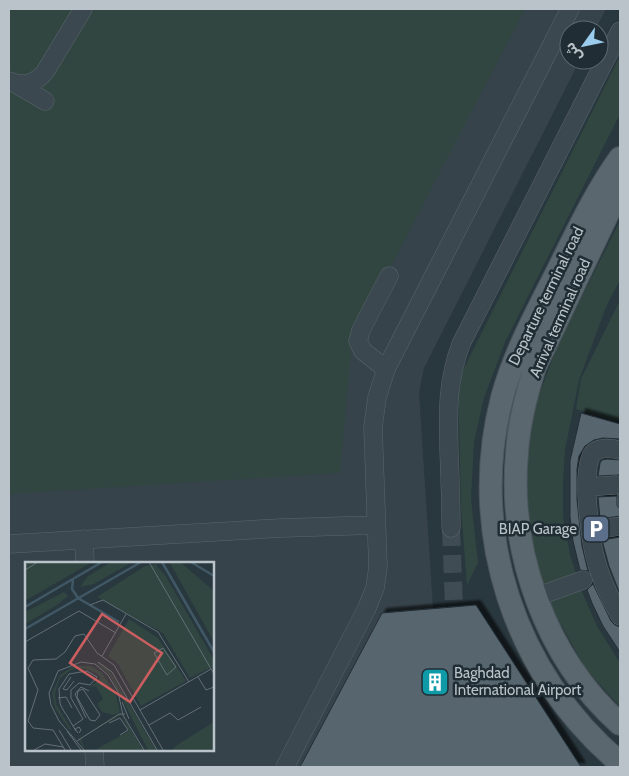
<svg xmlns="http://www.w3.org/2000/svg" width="629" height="776" font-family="Cabin,'Noto Sans Arabic',sans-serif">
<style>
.airport{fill:#37434b;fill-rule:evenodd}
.green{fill:#314641}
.building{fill:#57656e;stroke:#232f36;filter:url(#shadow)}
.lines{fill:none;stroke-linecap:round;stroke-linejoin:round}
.minor-tunnel{stroke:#3f4c53;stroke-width:18;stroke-dasharray:18 9;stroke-linecap:butt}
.minor-casing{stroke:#5a666c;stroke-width:19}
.major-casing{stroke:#49545b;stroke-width:24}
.minor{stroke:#3c484f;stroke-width:18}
.major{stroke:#5b676e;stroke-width:22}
.labels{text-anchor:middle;stroke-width:5;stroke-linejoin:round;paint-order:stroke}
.street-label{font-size:15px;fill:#b9c3c9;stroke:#212d34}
.poi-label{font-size:15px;fill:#b9c3c9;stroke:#212d34;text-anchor:end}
.inset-river{fill:none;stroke:#405865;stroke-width:2.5}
.inset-road{fill:none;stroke:#636f76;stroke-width:1}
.view{fill:#cc5e60;fill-opacity:0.15;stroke:#cc5e60;stroke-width:2.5}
.inset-edge{fill:none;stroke:#b9c3c9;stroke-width:2.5}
</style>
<defs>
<filter id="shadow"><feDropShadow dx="4.5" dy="-4.5" stdDeviation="1" flood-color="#0009"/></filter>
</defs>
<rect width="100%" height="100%" fill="#29373e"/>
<path class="airport" d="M9,9H606L595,30H569V60H580L424,368L419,393L433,608L476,605L580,765L579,767H9ZM26,564H212V750H26Z"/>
<path class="green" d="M9,9H525L352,341L340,473L9,494Z
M620,56V114L505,342L484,398L474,442L471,499L478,563L467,585L461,508L458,380Z
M620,221V280L606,307L579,380L565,450L563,483V516L570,555L583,594L597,626L620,663V707L585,668L552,608L536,567L525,493L528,424L559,342Z
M620,300V422L576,409L581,379Z"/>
<path class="building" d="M581,413L620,424V439L603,438L594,440L585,446L579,456L577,469V500L582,546L588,571L580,570L573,541L570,517V461Z
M607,459L620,460V475L598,476L600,463L602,460Z
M617,496V506H620V516L600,519L598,497Z
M620,537V594L609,566L602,540Z
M593,584L611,621L615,625L620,627V652L603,626L592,603L587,590Z
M476,605L581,767H300L382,613Z"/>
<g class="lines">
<path class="minor-tunnel" d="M617,499H620
M451,528L454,606"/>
<g class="minor-casing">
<path id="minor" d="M9,81C24,87 35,84 45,72L83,9
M16,84L45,101
M386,369L363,351L358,341L361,330L389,276
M620,450C612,449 602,446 594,452C580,462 590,535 594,553C599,575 609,597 620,616
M587,487L616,485
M451,528C451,503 450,477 449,451C448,412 447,381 461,344L620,31
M591,531L620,526
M84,539L85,564
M9,544L281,528L376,525
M536,597L583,580
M94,750L95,767
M285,767L367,608L375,588L378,567L373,427L377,398L386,369L570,9"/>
</g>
<g class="major-casing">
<path id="major" d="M620,158C595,193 577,232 558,270C537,312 514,353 502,398C467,532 515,675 620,763
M620,188L535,367C526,395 519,423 517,452C508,551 545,657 620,724"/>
</g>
<use href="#minor" class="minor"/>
<use href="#major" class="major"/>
</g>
<defs>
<g id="parking-square" transform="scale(1.4375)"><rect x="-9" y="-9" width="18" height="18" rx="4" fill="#5c6f8a" stroke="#212d34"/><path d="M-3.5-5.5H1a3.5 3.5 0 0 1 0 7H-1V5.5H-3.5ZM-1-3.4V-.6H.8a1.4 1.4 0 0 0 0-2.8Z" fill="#fff"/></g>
<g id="building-square" transform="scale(1.4375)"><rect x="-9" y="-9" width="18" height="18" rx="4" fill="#0f9aa8" stroke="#212d34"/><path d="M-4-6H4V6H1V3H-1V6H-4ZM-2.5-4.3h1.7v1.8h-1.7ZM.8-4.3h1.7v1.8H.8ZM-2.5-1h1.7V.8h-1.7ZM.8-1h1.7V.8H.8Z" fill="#fff"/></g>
</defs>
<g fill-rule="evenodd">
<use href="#parking-square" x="596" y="529"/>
<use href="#building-square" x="435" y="682"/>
</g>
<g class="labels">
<g class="street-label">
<text transform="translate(546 296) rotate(-64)" y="5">Departure terminal road</text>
<text transform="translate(560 318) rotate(-66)" y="5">Arrival terminal road</text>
</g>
<g class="poi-label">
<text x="577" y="534">BIAP Garage</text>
<text x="454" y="678" text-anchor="start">Baghdad<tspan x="454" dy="17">International Airport</tspan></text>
</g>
</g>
<g transform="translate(25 562)">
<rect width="189" height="189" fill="#29373e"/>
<path d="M0,0H67L0,39ZM86,0H107L69,22L55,25L62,15ZM155,0L189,29V80L145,1ZM130,2L140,13L189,98V108L187,105L165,116L138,71L72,35L120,4ZM39,30L43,34L32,43L0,62V50ZM104,57L133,76L161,119L116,144L93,102L83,94ZM68,98L84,108L131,188H123L85,113ZM48,104H66L77,111L91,133L95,150L88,153L77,150L72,142L78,137L71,124L64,126L76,116L71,111L58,106L46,108L35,116L30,131L31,142L47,168L44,167L30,146L27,131L35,113ZM96,151L118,188H70L104,169L96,153L56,176L60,188L53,177ZM189,160V188H147L152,183Z" fill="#314641"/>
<path class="inset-river" d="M137,0L189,90M166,0L189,14M48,18L47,27L53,36L94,60M0,45L77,0M0,67L116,0"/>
<path class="inset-road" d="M124,0L189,112M0,8L13,0M65,43L78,38L133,70L164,120M0,80L54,49L91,71M138,86L151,105L142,113L129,91ZM77,94L101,52M73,100L87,110L132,188M46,115L38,127L42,128L49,119M173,115L181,128L189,125M58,127L75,153L70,159L65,158L52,135L53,129ZM33,136L41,135L47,146M97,140L104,157M115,148L186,107M61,156L50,132L56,125L64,129M84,161L95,156L103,168L95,173M124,163L145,151L153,158L176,145M48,164L58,157L46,136V128L54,121L65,123L72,115L62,109L44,112L34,127L35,141L36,144L40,151L41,152L48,164L51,169M34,168L46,188M42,169L56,188M53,171L50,167L54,165L56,168L54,171M52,179L94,152H100M9,188L20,182L38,185M40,188L28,168L8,166L3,159L13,128L3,106L8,98L31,97L40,90L50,74L59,72L72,91L89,103L138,188M59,188L34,159L26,143L24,131L33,109L56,100L70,102L83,113L93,130L98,153L119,188"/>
<path class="view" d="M77,52L137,91L105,140L45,101Z"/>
<rect width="189" height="189" class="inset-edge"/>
</g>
<rect width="629" height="776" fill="none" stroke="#b9c3c9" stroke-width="20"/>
<g transform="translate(584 45) rotate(237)"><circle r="24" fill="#212d34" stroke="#5e6970"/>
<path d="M0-4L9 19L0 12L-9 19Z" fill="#9acced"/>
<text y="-8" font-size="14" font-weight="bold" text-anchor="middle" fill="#b9c3c9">ش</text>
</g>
</svg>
